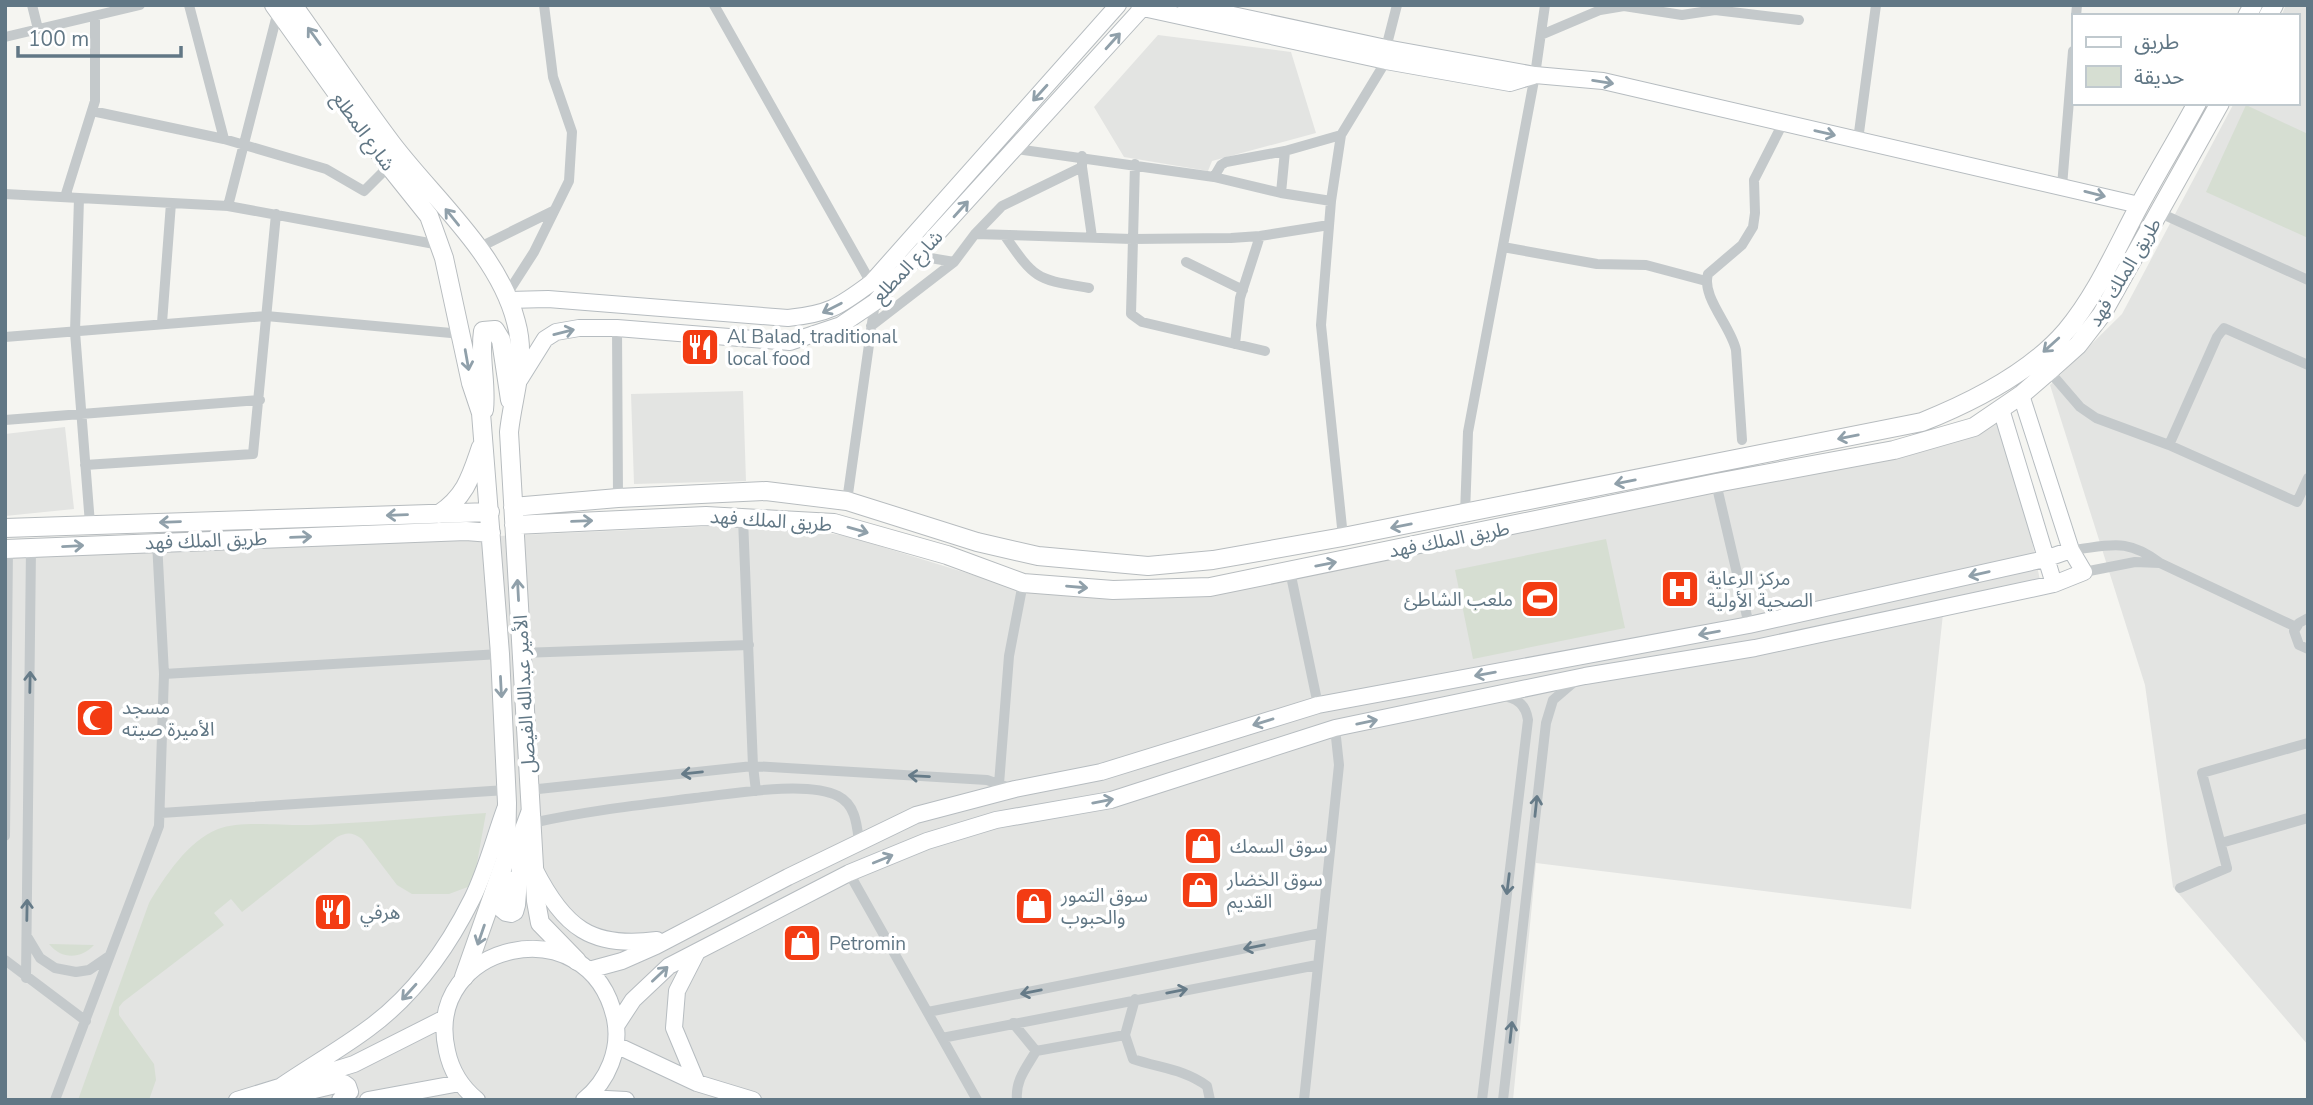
<svg xmlns="http://www.w3.org/2000/svg" width="2313" height="1105" font-family="'Nunito Sans','Noto Sans Arabic',sans-serif">
<style>
.built{fill:#e3e4e2}
.green{fill:#d6ded2}
.lines{fill:none;stroke-linecap:round;stroke-linejoin:round}
.secondary-casing{stroke:#b6bcc0;stroke-width:18}
.primary-casing{stroke:#b7bcbf;stroke-width:20}
.street{stroke:#c4c9cb;stroke-width:10}
.secondary{stroke:#fff;stroke-width:16}
.primary{stroke:#fff;stroke-width:18}
.oneway{stroke:#90a0aa}
.oneway2{stroke:#667b88}
.labels{text-anchor:middle;stroke-width:7;stroke-linejoin:round;paint-order:stroke}
.street-label{font-size:19px;fill:#617785;stroke:#fff}
.poi-label{font-size:19px;fill:#617785;stroke:#fff;text-anchor:start}
</style>
<rect width="100%" height="100%" fill="#f5f5f1"/>
<path class="built" d="M2286,5H2308V1045L2173,887L2145,685L2050,385L2122,314L2234,103H2297V16H2281Z
M1158,35L1291,52L1316,133L1212,161L1208,171L1124,157L1094,107Z
M743,391L746,481L634,484L631,394Z
M2006,414L2043,595L1943,614L1911,909L1536,863L1513,1100H5V558L765,524L847,536L1012,587L1119,596L1862,462Z
M65,427L74,509L5,516V434Z"/>
<path class="green" d="M2246,105L2308,134V238L2206,192Z
M1606,539L1625,628L1473,659L1455,570Z
M486,813L473,885L449,894H412L397,885L362,839C352,832 347,832 337,837L242,912L231,899L214,913L224,925L123,1002L119,1007V1015L154,1064L156,1080L149,1100H78L149,903C165,876 188,841 218,829C242,820 283,826 309,825C368,823 427,817 486,813Z
M49,944L94,945C81,959 62,960 49,944Z"/>
<g class="lines">
<g class="secondary-casing">
<path id="secondary" d="M1139,5L1143,8L1386,61L1510,83L1533,76
M1186,5L1386,48L1535,75L1603,81L2139,205
M508,300L548,299L788,318C828,314 839,307 871,283L1118,5
M520,379L545,339L556,332L579,328H617L790,342L841,325L875,302L1145,5
M2001,409L2054,584
M535,870C564,927 591,949 657,940
M506,878L500,908L506,913L511,914L515,912L517,905L523,829L529,813
M697,952L677,991L674,1028L697,1083
M589,970L622,961L656,946L788,877L916,815L1015,789L1101,772L1318,705L1749,625L2045,559L2071,550
M616,1026L633,1000L669,966L849,873L927,841L996,820L1111,800L1335,728L1585,676L1755,648L2054,584L2084,572L2071,550L2021,395
M616,1045L697,1083L753,1100
M280,1087C309,1067 341,1049 369,1028C414,995 447,949 472,899C486,871 494,839 505,809
M270,1095L298,1094L344,1083L348,1086L350,1092L340,1100
M587,1098L626,1100
M237,1100L354,1064L445,1018
M368,1100L460,1083
M477,1100C461,1087 451,1070 447,1051C422,942 590,904 615,1019C621,1049 608,1081 584,1100"/>
</g>
<g class="primary-casing">
<path id="primary" d="M274,5L389,166L429,216L444,258L471,383L481,413L500,654L507,803L506,858L464,977
M293,5C326,51 358,99 392,144C433,198 499,254 516,322C527,361 513,394 509,432L536,901L540,923L577,961
M2247,16L2253,5
M2268,16L2274,5
M484,410C487,383 479,357 483,331L495,330L501,340L510,400
M513,507L618,498L766,491L847,501L977,542L1038,556L1148,566L1213,560L1343,537L1922,422C1972,402 2030,373 2066,331C2097,294 2116,249 2139,206C2158,171 2178,138 2197,103
M439,514C466,496 471,476 481,447
M514,525L706,516L834,523L947,555L1023,583L1113,590L1210,587L1716,483L1894,450L1974,427L2021,395L2049,371L2078,345L2102,314L2220,103
M5,528L490,512
M5,549L466,531L491,533"/>
</g>
<path class="street" d="M32,5L38,29
M189,5L224,139
M714,5L871,283
M2076,16L2077,5
M1541,35L1600,10L1624,6L1682,15L1715,10L1799,20
M5,37L140,5
M1386,48L1397,5
M92,111L224,139L326,169L364,191L389,166
M1858,140L1876,5
M1016,149L1214,177L1281,193L1331,201
M1135,164L1131,314L1142,322L1265,351
M1082,167L1092,237
M1214,177L1221,165L1226,162L1285,151L1341,135
M2062,186L2073,51
M1281,193L1285,151
M5,194L228,206L440,245
M65,197L95,101V16
M79,198L75,332L90,524
M228,206L278,11
M2160,213L2308,280
M975,234L1132,239L1231,238L1260,236L1329,225
M1005,236C1036,281 1037,279 1089,288
M1503,247L1597,264L1646,265L1706,281
M478,248L553,211
M919,256L954,262
M1186,262L1243,290
M507,294L534,252L569,181L572,132L553,77L544,5
M162,323L171,203
M871,326L954,262L975,234L1002,206L1082,167V156
M617,328L618,498
M5,337L266,316L462,334
M1235,344L1240,298L1260,236
M2049,371L2080,407L2096,418L2169,445L2297,502L2308,478
M5,420L260,400
M1742,440L1736,350C1731,326 1701,297 1708,274L1742,245L1753,227L1755,213L1754,180L1783,123
M2169,445L2217,337L2224,328L2308,365
M85,465L253,454L276,214
M1716,483L1749,625
M847,501L875,302
M1465,514L1468,432L1535,75L1545,5
M743,519L753,766L756,791
M1343,537L1321,325L1331,201L1341,135L1386,61
M2071,550C2110,546 2126,537 2160,563L2135,562L2084,572
M2160,563L2296,627
M1290,571L1318,705
M2308,618L2299,623L2294,631L2299,645L2308,649
M521,653L749,645
M164,674L500,654
M999,784L1009,656L1023,583
M529,790L753,766L987,780L1013,789
M161,813L506,790
M532,823C586,811 640,805 695,798C731,794 807,780 838,796C856,805 857,826 859,842
M5,836L8,548
M2221,843L2308,818
M849,873L977,1100
M2180,888L2227,868L2202,773L2308,743
M28,938L40,958L55,968L76,972L89,970L108,957
M5,960L86,1021
M26,978L31,548
M928,1012L1321,933
M1013,1023L1036,1051L1125,1035L1135,999
M1125,1035L1133,1059C1159,1068 1184,1069 1207,1086L1210,1100
M942,1038L1317,965
M55,1100L159,826L164,674L157,542
M1017,1100C1015,1080 1027,1067 1036,1051
M1304,1100L1339,765L1335,728
M1482,1100L1528,720C1526,705 1517,697 1501,696
M1503,1100L1546,723L1553,700L1574,682"/>
<use href="#secondary" class="secondary"/>
<use href="#primary" class="primary"/>
</g>
<defs><path id="oneway-shaft" d="M-6 0H5M1.5-3L5.5 0L1.5 3" fill="none" stroke-width="1.6" stroke-linecap="round" stroke-linejoin="round" transform="scale(1.75)"/></defs>
<g class="oneway">
<use href="#oneway-shaft" transform="translate(314 36) rotate(-126)"/>
<use href="#oneway-shaft" transform="translate(1113 41) rotate(-48)"/>
<use href="#oneway-shaft" transform="translate(1603 82) rotate(9)"/>
<use href="#oneway-shaft" transform="translate(1040 93) rotate(132)"/>
<use href="#oneway-shaft" transform="translate(1825 133) rotate(13)"/>
<use href="#oneway-shaft" transform="translate(2095 194) rotate(14)"/>
<use href="#oneway-shaft" transform="translate(961 209) rotate(-48)"/>
<use href="#oneway-shaft" transform="translate(452 217) rotate(-129)"/>
<use href="#oneway-shaft" transform="translate(832 308) rotate(153)"/>
<use href="#oneway-shaft" transform="translate(564 332) rotate(-14)"/>
<use href="#oneway-shaft" transform="translate(2051 345) rotate(138)"/>
<use href="#oneway-shaft" transform="translate(467 360) rotate(80)"/>
<use href="#oneway-shaft" transform="translate(1848 437) rotate(169)"/>
<use href="#oneway-shaft" transform="translate(1625 482) rotate(169)"/>
<use href="#oneway-shaft" transform="translate(397 515) rotate(178)"/>
<use href="#oneway-shaft" transform="translate(582 521) rotate(-2)"/>
<use href="#oneway-shaft" transform="translate(170 522) rotate(178)"/>
<use href="#oneway-shaft" transform="translate(1401 526) rotate(169)"/>
<use href="#oneway-shaft" transform="translate(858 530) rotate(16)"/>
<use href="#oneway-shaft" transform="translate(301 537) rotate(-2)"/>
<use href="#oneway-shaft" transform="translate(73 546) rotate(-3)"/>
<use href="#oneway-shaft" transform="translate(1326 564) rotate(-11)"/>
<use href="#oneway-shaft" transform="translate(1979 574) rotate(167)"/>
<use href="#oneway-shaft" transform="translate(1077 587) rotate(5)"/>
<use href="#oneway-shaft" transform="translate(518 590) rotate(-93)"/>
<use href="#oneway-shaft" transform="translate(1709 633) rotate(170)"/>
<use href="#oneway-shaft" transform="translate(1485 674) rotate(170)"/>
<use href="#oneway-shaft" transform="translate(501 687) rotate(87)"/>
<use href="#oneway-shaft" transform="translate(1263 722) rotate(163)"/>
<use href="#oneway-shaft" transform="translate(1367 722) rotate(-12)"/>
<use href="#oneway-shaft" transform="translate(1103 801) rotate(-11)"/>
<use href="#oneway-shaft" transform="translate(883 859) rotate(-22)"/>
<use href="#oneway-shaft" transform="translate(481 935) rotate(109)"/>
<use href="#oneway-shaft" transform="translate(660 974) rotate(-43)"/>
<use href="#oneway-shaft" transform="translate(409 992) rotate(132)"/>
</g>
<g class="oneway2">
<use href="#oneway-shaft" transform="translate(30 682) rotate(-89)"/>
<use href="#oneway-shaft" transform="translate(692 773) rotate(174)"/>
<use href="#oneway-shaft" transform="translate(919 776) rotate(-177)"/>
<use href="#oneway-shaft" transform="translate(1536 806) rotate(-84)"/>
<use href="#oneway-shaft" transform="translate(1508 884) rotate(97)"/>
<use href="#oneway-shaft" transform="translate(27 910) rotate(-89)"/>
<use href="#oneway-shaft" transform="translate(1254 947) rotate(169)"/>
<use href="#oneway-shaft" transform="translate(1177 991) rotate(-11)"/>
<use href="#oneway-shaft" transform="translate(1031 992) rotate(169)"/>
<use href="#oneway-shaft" transform="translate(1511 1032) rotate(-84)"/>
</g>
<defs>
<g id="restaurant-square" transform="scale(2.0125)"><rect x="-9" y="-9" width="18" height="18" rx="4" fill="#f33c13" stroke="#fff"/><path d="M-5-6h1v4h1v-4h1v4h1v-4h1v5L-1.5 .5V6h-2V.5L-5-1ZM5-6V6H3V1.5H1.5Q1.5-4 5-6Z" fill="#fff"/></g>
<g id="hospital-square" transform="scale(2.0125)"><rect x="-9" y="-9" width="18" height="18" rx="4" fill="#f33c13" stroke="#fff"/><path d="M-5-5h3v3.5h4V-5h3V5h-3V1.5h-4V5h-3Z" fill="#fff"/></g>
<g id="stadium-square" transform="scale(2.0125)"><rect x="-9" y="-9" width="18" height="18" rx="4" fill="#f33c13" stroke="#fff"/><path d="M0-5a6.5 5 0 1 0 0 10a6.5 5 0 1 0 0-10ZM-3.5-1.8h7v3.6h-7Z" fill="#fff"/></g>
<g id="mosque-square" transform="scale(2.0125)"><rect x="-9" y="-9" width="18" height="18" rx="4" fill="#f33c13" stroke="#fff"/><path d="M3.5-4.9A6 6 0 1 0 3.5 4.9A5 5 0 1 1 3.5-4.9Z" fill="#fff"/></g>
<g id="shop-square" transform="scale(2.0125)"><rect x="-9" y="-9" width="18" height="18" rx="4" fill="#f33c13" stroke="#fff"/><path d="M-5-2.5h2.3a2.7 3.5 0 0 1 5.4 0H5L5.5 6h-11ZM-1.5-2.5h3a1.5 2.3 0 0 0-3 0Z" fill="#fff"/></g>
</defs>
<g fill-rule="evenodd">
<use href="#restaurant-square" x="700" y="347"/>
<use href="#hospital-square" x="1680" y="589"/>
<use href="#stadium-square" x="1540" y="599"/>
<use href="#mosque-square" x="95" y="718"/>
<use href="#shop-square" x="1203" y="846"/>
<use href="#shop-square" x="1200" y="890"/>
<use href="#shop-square" x="1034" y="906"/>
<use href="#restaurant-square" x="333" y="912"/>
<use href="#shop-square" x="802" y="943"/>
</g>
<g class="labels">
<g class="street-label">
<text transform="translate(364 131) rotate(54)" y="7">شارع المطلع</text>
<text transform="translate(907 266) rotate(-46)" y="7">شارع المطلع</text>
<text transform="translate(2124 272) rotate(-59)" y="7">طريق الملك فهد</text>
<text transform="translate(771 520) rotate(4)" y="7">طريق الملك فهد</text>
<text transform="translate(1449 539) rotate(-11)" y="7">طريق الملك فهد</text>
<text transform="translate(206 540) rotate(-2)" y="7">طريق الملك فهد</text>
<text transform="translate(524 694) rotate(-93)" y="7">الأمير عبدالله الفيصل</text>
</g>
<g class="poi-label">
<text x="727" y="343">Al Balad, traditional<tspan x="727" dy="22">local food</tspan></text>
<text x="1707" y="585">مركز الرعاية<tspan x="1707" dy="22">الصحية الأولية</tspan></text>
<text x="1513" y="606" text-anchor="end">ملعب الشاطئ</text>
<text x="122" y="714">مسجد<tspan x="122" dy="22">الأميرة صيته</tspan></text>
<text x="1230" y="853">سوق السمك</text>
<text x="1227" y="886">سوق الخضار<tspan x="1227" dy="22">القديم</tspan></text>
<text x="1061" y="902">سوق التمور<tspan x="1061" dy="22">والحبوب</tspan></text>
<text x="360" y="919">هرفي</text>
<text x="829" y="950">Petromin</text>
</g>
</g>
<rect width="2313" height="1105" fill="none" stroke="#617785" stroke-width="14"/>
<rect x="2072" y="14" width="228" height="91" fill="#ffffff" stroke="#c0c9ce" stroke-width="2"/>
<rect x="2086" y="37" width="35" height="10" fill="#ffffff" stroke="#c0c9ce" stroke-width="2"/>
<text x="2134" y="49" font-size="21" fill="#617785">طريق</text>
<rect x="2086" y="66" width="35" height="21" fill="#d6ded2" stroke="#c0c9ce" stroke-width="2"/>
<text x="2134" y="84" font-size="21" fill="#617785">حديقة</text>
<path d="M18 46v10h163v-10" fill="none" stroke="#617785" stroke-width="3.5"/>
<text x="28" y="46" font-size="21" fill="#617785" stroke="#ffffff" stroke-width="5" paint-order="stroke">100 m</text>
</svg>
